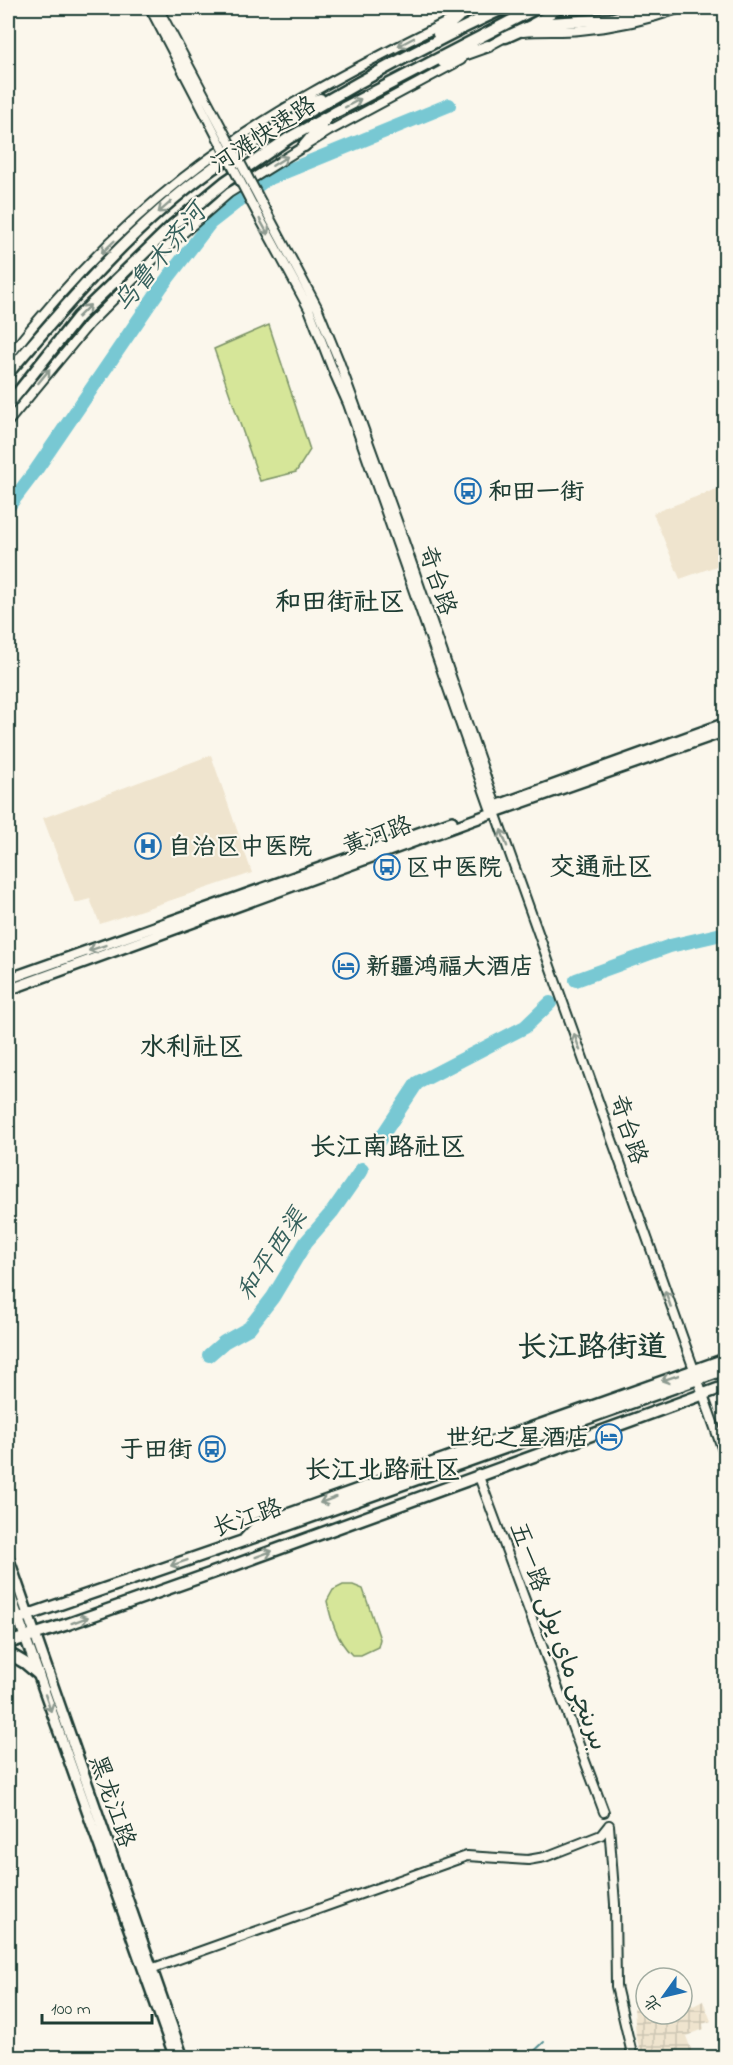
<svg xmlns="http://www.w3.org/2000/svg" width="733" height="2065" font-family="'Indie Flower','Playpen Sans Arabic','LXGW WenKai TC',sans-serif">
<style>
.built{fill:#efe4ce}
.industrial{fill:url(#industrial-grid)}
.pitch{fill:#d6e699;stroke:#7a9266;stroke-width:1.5}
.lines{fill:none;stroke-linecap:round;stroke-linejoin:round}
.stream{stroke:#549093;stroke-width:2}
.river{stroke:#78c8d3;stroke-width:14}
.tertiary-casing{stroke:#1f3d34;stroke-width:12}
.secondary-casing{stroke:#1f3d34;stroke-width:14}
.primary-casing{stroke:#1f3d34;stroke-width:15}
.trunk-casing{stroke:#1f3d34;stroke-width:15}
.tertiary{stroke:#fbf7ec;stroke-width:8}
.secondary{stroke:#fbf7ec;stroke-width:9}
.primary{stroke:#fbf7ec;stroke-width:10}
.trunk{stroke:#fbf7ec;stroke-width:10}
.tertiary-bridge-casing{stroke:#1f3d34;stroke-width:12;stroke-linecap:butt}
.tertiary-bridge{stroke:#fbf7ec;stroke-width:8}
.oneway{stroke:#8d9a90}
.labels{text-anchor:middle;stroke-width:4.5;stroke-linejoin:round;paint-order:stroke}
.street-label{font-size:24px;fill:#1f3d34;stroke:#fbf7ec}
.poi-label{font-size:24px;font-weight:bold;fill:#1f3d34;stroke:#fbf7ec;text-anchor:start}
.water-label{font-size:26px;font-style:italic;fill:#35605c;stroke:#fbf7ec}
.neighbourhood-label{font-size:26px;font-weight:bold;fill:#1f3d34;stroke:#fbf7ec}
.district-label{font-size:30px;font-weight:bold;fill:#1f3d34;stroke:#fbf7ec}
</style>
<defs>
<pattern id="industrial-grid" width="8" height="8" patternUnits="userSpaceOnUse" patternTransform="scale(1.5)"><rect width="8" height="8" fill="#efe4ce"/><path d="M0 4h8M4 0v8" fill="none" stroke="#ccc4b2"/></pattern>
</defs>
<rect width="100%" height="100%" fill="#fbf7ec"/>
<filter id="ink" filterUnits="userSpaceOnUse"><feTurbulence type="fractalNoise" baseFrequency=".0167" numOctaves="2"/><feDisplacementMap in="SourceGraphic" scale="12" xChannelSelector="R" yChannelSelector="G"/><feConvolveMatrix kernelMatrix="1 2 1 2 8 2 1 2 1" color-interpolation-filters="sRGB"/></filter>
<g filter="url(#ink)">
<path class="built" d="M725,486V563L680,579L653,513Z
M211,755L252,873L100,924L90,899L75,903L43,818Z"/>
<path class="industrial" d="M683,1987L693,2006L703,2001L711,2021L703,2024L704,2029L686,2036L694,2057H643L636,2038L634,2007L646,2002V2014H682Z"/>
<path class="pitch" d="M269,325L310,450L296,472L260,481L214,349Z
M343,1585H353L363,1589L380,1639L378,1647L361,1655H352C337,1641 331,1620 327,1601L333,1590Z"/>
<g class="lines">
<path class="stream" d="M527,2058L544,2042"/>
<path class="river" d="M8,507L36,470L161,287L210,223L265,180L449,105
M576,980L670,946L726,933
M378,1142L417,1083L525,1027L550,1003
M209,1355L224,1342L249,1328L273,1297L306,1242L332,1212L362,1169"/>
<g class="tertiary-casing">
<path id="tertiary" d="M533,23L562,8
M523,32C542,30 561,32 580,30C615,27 647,20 681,8
M485,48L509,35
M8,357C59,292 117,230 183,178C263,115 357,66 449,21
M339,361L397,521L496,806L495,812L726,1459
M332,368L348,404L490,808L494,811
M8,422L89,324L158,255L229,193L329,131L461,60
M478,1474L604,1812
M609,1825L615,1904L616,1986L633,2058
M148,1970L467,1856L528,1860L545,1857L601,1835L609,1825"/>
</g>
<g class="secondary-casing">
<path id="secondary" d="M493,807L726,723
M8,979L452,821
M8,990L495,812L726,731
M8,1557L183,2058
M8,1589L175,2058"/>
</g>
<g class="primary-casing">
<path id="primary" d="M245,1539L258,1525L726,1359
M8,1622L243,1541L726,1369
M8,1643L68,1624L232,1566L726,1386
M8,1653L25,1663L38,1674"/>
</g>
<g class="trunk-casing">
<path id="trunk" d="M463,14L472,8
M438,34L458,17
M506,37L535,24L610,19L655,8
M443,62L488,46
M286,109L320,99
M304,146L325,121
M8,373C70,300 134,225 213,168C244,147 278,128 311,110C374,73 438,39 504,8
M8,405L78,317L174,224L225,182L289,138L334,113L536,8"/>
</g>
<use href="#tertiary" class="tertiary"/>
<use href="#secondary" class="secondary"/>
<use href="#primary" class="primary"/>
<use href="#trunk" class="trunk"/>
<g class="tertiary-bridge-casing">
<path id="tertiary-bridge" d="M150,8L251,202L309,309L332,368
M158,8L317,307L339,361"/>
</g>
<use href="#tertiary-bridge" class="tertiary-bridge"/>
</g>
<defs><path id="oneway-shaft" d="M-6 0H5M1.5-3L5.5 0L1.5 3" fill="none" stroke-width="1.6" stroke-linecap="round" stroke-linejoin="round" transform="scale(1.5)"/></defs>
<g class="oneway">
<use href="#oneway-shaft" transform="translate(406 42) rotate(152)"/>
<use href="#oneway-shaft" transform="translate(353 103) rotate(-28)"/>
<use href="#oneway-shaft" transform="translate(280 161) rotate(-32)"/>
<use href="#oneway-shaft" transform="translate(165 207) rotate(139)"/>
<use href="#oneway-shaft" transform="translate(264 227) rotate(61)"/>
<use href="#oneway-shaft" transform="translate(108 247) rotate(136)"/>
<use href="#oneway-shaft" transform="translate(84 311) rotate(-45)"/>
<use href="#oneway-shaft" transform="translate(44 376) rotate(-51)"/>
<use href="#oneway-shaft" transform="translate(504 838) rotate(-110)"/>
<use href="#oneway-shaft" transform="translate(97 948) rotate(161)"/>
<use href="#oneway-shaft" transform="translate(577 1042) rotate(-110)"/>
<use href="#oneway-shaft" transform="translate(668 1299) rotate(-109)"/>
<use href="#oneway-shaft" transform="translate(670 1378) rotate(161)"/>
<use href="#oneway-shaft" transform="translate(328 1500) rotate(160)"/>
<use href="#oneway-shaft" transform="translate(264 1554) rotate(-20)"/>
<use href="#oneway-shaft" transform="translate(179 1563) rotate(161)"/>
<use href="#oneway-shaft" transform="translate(80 1620) rotate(-20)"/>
<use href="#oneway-shaft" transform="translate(48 1703) rotate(71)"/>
</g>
</g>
<defs>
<g id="bus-ring" transform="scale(1.35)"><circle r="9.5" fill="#fbf7ec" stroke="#1f6fb2" stroke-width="1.5"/><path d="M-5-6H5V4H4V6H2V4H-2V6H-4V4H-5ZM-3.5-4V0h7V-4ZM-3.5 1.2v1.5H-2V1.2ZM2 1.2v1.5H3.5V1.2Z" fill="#1f6fb2"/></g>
<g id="hospital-ring" transform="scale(1.35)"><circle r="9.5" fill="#fbf7ec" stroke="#1f6fb2" stroke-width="1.5"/><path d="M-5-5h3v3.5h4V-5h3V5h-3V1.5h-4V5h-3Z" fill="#1f6fb2"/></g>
<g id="hotel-ring" transform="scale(1.35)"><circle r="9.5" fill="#fbf7ec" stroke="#1f6fb2" stroke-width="1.5"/><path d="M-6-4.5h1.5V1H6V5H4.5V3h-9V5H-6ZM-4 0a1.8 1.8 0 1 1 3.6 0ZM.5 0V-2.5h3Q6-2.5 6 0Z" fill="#1f6fb2"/></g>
</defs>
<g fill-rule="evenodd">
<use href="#bus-ring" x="468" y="491"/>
<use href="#hospital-ring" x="148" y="846"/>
<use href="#bus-ring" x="387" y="867"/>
<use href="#hotel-ring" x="346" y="966"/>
<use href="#hotel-ring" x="609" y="1437"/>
<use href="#bus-ring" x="212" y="1449"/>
</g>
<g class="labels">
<g class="street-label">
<text transform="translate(263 134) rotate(-33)" y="8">河滩快速路</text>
<text transform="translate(438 580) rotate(71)" y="8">奇台路</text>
<text transform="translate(377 835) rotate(-20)" y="8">黄河路</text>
<text transform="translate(629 1129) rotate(71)" y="8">奇台路</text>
<text transform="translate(247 1517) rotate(-19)" y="8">长江路</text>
<text transform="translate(559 1636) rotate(70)" y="8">五一路 بىرىنچى ماي يولى</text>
<text transform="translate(113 1801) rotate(71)" y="8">黑龙江路</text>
</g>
<g class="poi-label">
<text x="488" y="499">和田一街</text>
<text x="168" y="854">自治区中医院</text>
<text x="406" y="875">区中医院</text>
<text x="366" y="974">新疆鸿福大酒店</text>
<text x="590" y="1445" text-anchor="end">世纪之星酒店</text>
<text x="192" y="1457" text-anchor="end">于田街</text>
</g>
<g class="water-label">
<text transform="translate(159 257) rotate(-51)" y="9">乌鲁木齐河</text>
<text transform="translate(271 1254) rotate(-56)" y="9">和平西渠</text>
</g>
<g class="neighbourhood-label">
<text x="340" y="610">和田街社区</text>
<text x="601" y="875">交通社区</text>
<text x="192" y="1055">水利社区</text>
<text x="388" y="1155">长江南路社区</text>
<text x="383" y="1478">长江北路社区</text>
</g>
<g class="district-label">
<text x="592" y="1356">长江路街道</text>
</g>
</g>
<rect width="733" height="2065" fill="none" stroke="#fbf7ec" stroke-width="30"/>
<rect x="15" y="15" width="703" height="2035" fill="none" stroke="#1f3d34" stroke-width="2" filter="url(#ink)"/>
<g transform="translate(664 1996) rotate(236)"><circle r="28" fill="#fbf7ec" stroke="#a3ada2" stroke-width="1.5"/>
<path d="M0-4.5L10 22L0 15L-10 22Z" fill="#1f6fb2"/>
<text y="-9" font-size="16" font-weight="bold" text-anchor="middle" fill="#1f3d34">北</text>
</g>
<path d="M42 2014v9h110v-9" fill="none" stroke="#1f3d34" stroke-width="3"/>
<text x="51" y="2014" font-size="18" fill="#1f3d34" stroke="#fbf7ec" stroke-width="4.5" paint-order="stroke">100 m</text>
</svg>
